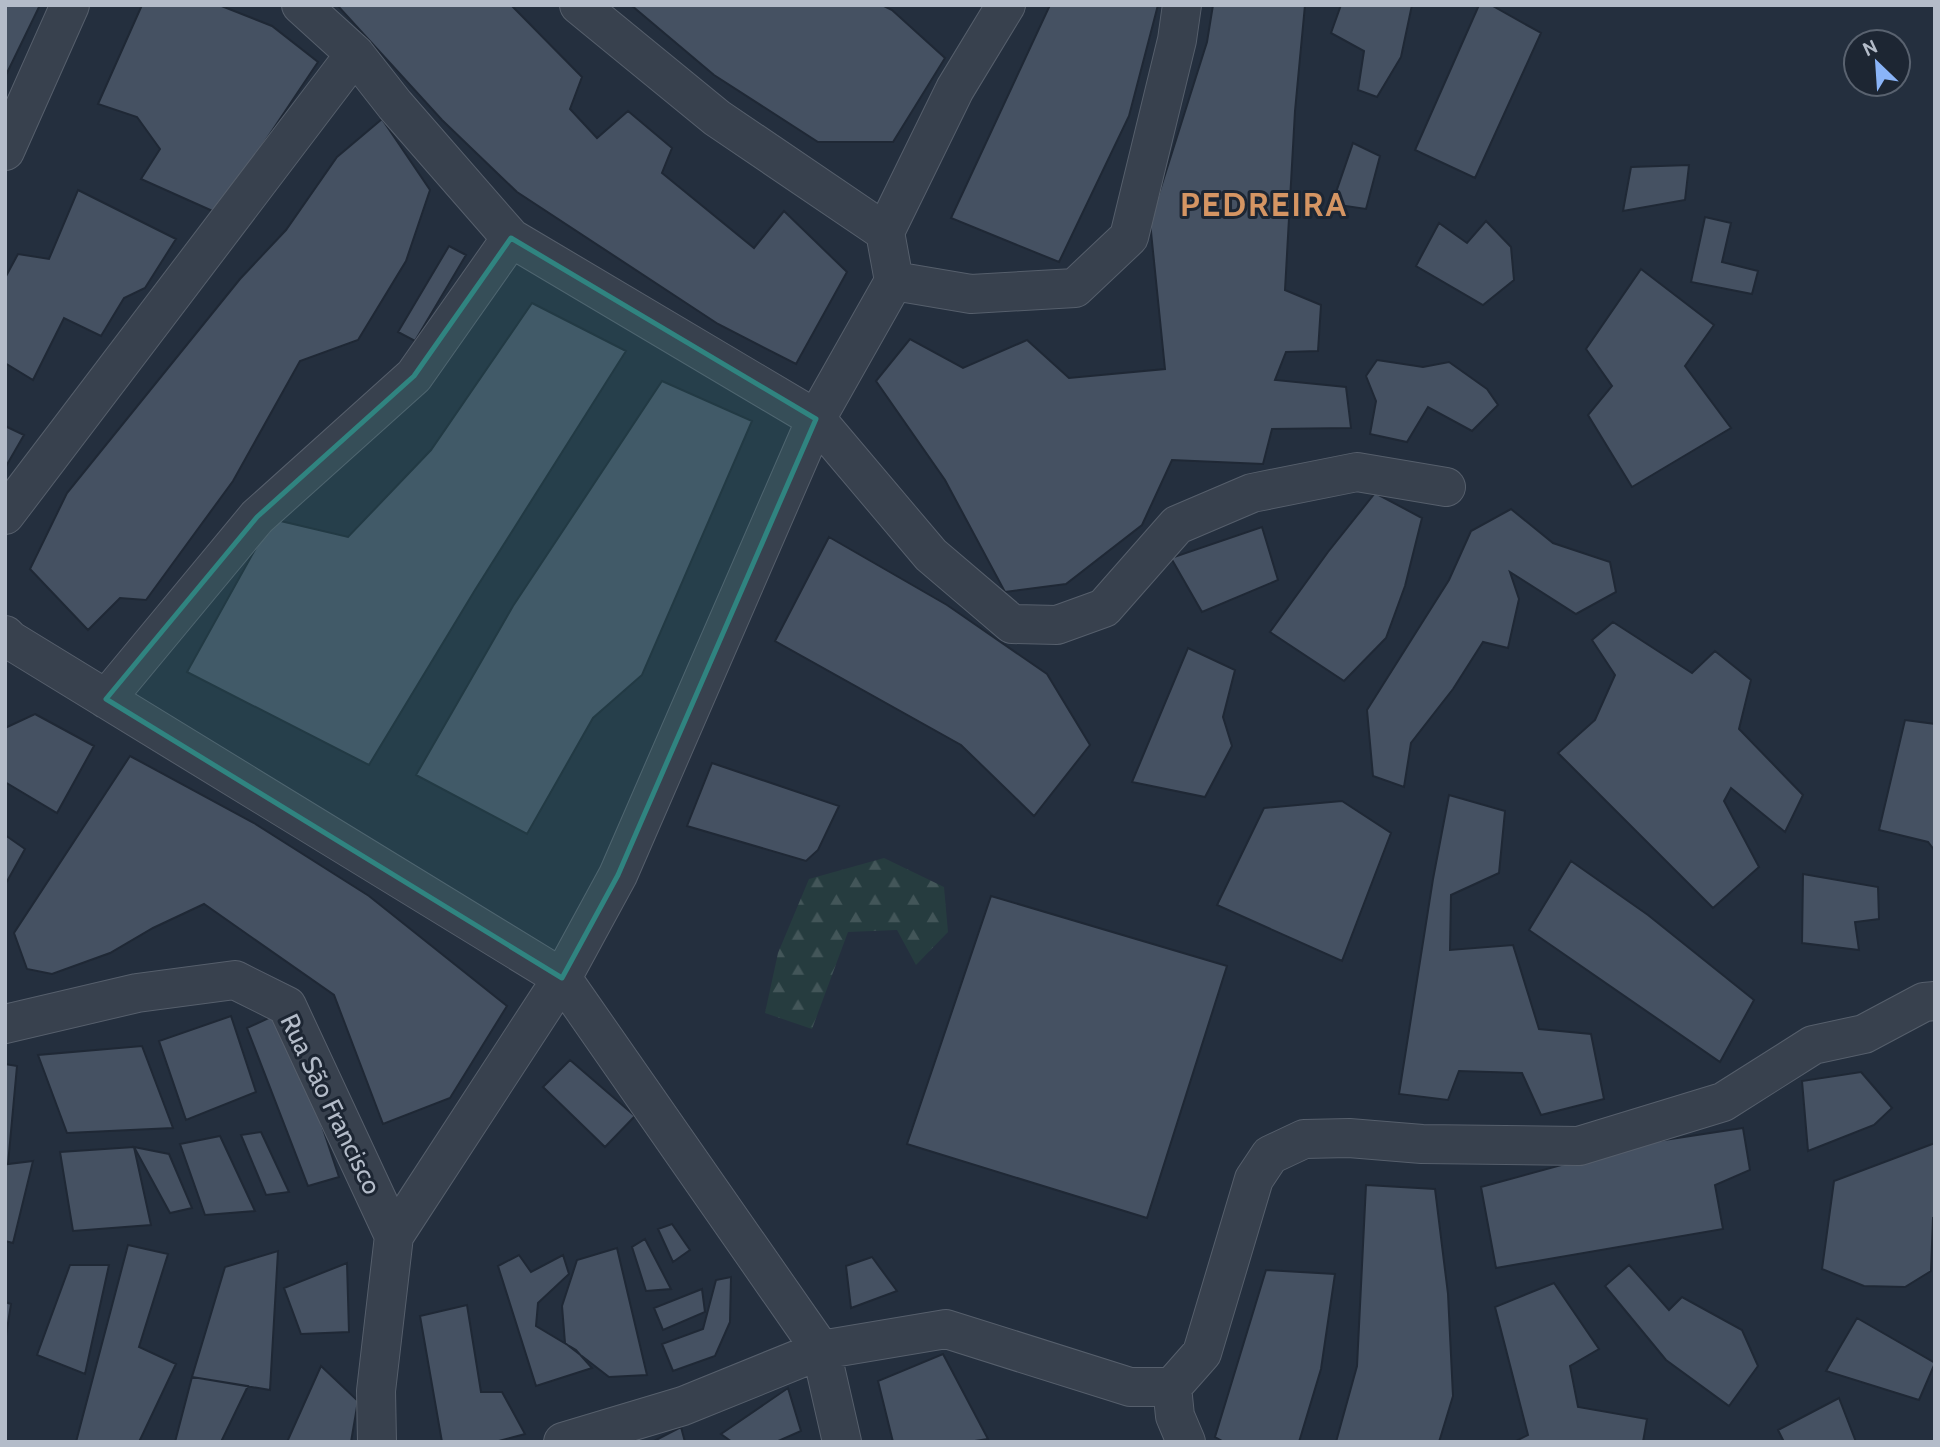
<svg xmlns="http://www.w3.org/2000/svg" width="1940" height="1447" font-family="Cabin,sans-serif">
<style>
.forest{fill:url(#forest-firs)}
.building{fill:#455162;stroke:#1f2835;stroke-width:2}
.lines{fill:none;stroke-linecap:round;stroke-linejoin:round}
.minor-casing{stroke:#565f6c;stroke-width:40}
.minor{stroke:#38414e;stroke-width:38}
.marked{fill:#308480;fill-opacity:0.2;stroke:#308480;stroke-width:5;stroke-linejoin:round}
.labels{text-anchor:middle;stroke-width:6;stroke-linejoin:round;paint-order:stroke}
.street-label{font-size:26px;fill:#b4bcc9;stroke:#1d2633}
.district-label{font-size:33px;font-weight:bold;letter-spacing:2px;fill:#d59563;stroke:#1d2633}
</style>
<defs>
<pattern id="forest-firs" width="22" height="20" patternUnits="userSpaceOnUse" patternTransform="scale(1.75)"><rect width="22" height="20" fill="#263c3f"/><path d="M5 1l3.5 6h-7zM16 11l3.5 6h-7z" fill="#435659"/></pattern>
</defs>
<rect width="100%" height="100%" fill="#242f3e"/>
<path class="forest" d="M884,858L944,887L948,932L916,965L897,930L848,932L812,1029L765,1013L778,953L809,879Z"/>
<path class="building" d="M5,5H40L5,77Z
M142,5H219L272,26L318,62L217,213L141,179L160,149L137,117L98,104Z
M337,5H511L582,77L570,109L597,138L628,111L672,148L662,173L754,248L784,211L847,272L796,364L718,324L517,192L442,120Z
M631,5H882L892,10L945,58L893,142H818L714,75Z
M1050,5H1158L1129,116L1059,262L951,218Z
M1213,5H1305L1295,111L1285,290L1321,305L1318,351L1286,352L1275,380L1346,387L1351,428L1272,429L1263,464L1172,460L1142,525L1066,584L1005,592L945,480L876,381L910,339L963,368L1027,340L1069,378L1165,369L1150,222L1207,42Z
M1341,5H1412L1401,57L1377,97L1358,90L1364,51L1331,33Z
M1479,5H1491L1541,33L1475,178L1415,150Z
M382,119L430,190L406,261L358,340L300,361L233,481L146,600L120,598L88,630L30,569L67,493L240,279L286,230L337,157Z
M1353,143L1380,156L1366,209L1332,204Z
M1689,165L1685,200L1623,211L1631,167Z
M78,190L176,239L145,288L124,298L101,336L64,318L33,380L5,363V278L18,254L49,259Z
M1705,217L1731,223L1722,262L1758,271L1752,294L1691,282Z
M1486,221L1511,247L1514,280L1483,305L1416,266L1439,223L1467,243Z
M449,246L466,255L415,341L398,332Z
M1641,269L1714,325L1685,366L1731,428L1632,487L1588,415L1612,386L1586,349Z
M532,303L626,351L475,590L369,765L187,672L272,519L348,537L431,450Z
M1377,360L1423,367L1449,362L1487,389L1498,405L1472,431L1428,407L1407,442L1370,434L1376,401L1366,376Z
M662,381L752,421L642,675L593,718L527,834L416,775L513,606Z
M5,426L24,435L5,468Z
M1375,493L1422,518L1405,586L1386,638L1344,681L1270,632L1328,552Z
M1511,509L1553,543L1610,562L1616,592L1576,614L1510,572L1519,599L1508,648L1483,642L1453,689L1411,743L1404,787L1373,776L1367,710L1449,580L1471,531Z
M1262,527L1278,580L1202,612L1171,558Z
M829,537L947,605L1047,674L1090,745L1034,816L961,745L775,641Z
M1613,622L1692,673L1715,651L1751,680L1739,729L1803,795L1785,832L1731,788L1724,801L1759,867L1713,908L1558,753L1595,720L1615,675L1592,640Z
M1188,648L1235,670L1223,717L1232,746L1205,797L1132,782Z
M35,714L94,746L57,813L5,782V728Z
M1905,720L1935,724V851L1928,842L1879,830Z
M130,756L254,823L369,896L507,1006L450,1098L383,1124L334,995L204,904L153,928L110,953L52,974L27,969L14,933Z
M712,763L839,806L818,850L806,861L687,826Z
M1449,795L1505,811L1499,873L1451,895L1450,950L1513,945L1539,1029L1591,1034L1604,1099L1541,1115L1522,1073L1459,1071L1448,1100L1399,1094L1433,879Z
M1342,801L1391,833L1342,961L1217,905L1264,808Z
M5,835L25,849L5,885Z
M1571,861L1648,915L1754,1000L1720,1062L1529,930Z
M1803,874L1878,887L1879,919L1855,922L1859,950L1802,943Z
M991,896L1227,966L1147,1218L907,1144Z
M284,1011L339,1177L308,1186L247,1028Z
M231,1016L256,1092L186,1120L159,1041Z
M142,1046L173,1128L67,1133L38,1055Z
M570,1060L635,1116L605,1147L543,1087Z
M5,1064L17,1066L8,1164L33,1161L13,1243L5,1241Z
M1861,1072L1892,1108L1874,1125L1808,1151L1802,1081Z
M1743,1128L1750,1170L1715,1185L1723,1229L1496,1268L1481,1187L1638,1144Z
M261,1132L289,1192L266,1195L241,1135Z
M220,1136L255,1211L205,1215L180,1144Z
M1935,1143V1217L1933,1218L1931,1271L1905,1287L1864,1286L1822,1269L1834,1181Z
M134,1147L151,1225L73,1231L60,1152Z
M134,1147L169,1154L192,1208L170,1213Z
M1366,1185L1435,1189L1448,1294L1453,1396L1439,1442H1336L1357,1366Z
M672,1224L690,1250L673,1262L658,1229Z
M645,1239L671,1289L646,1291L632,1247Z
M128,1245L168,1254L139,1347L176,1364L139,1442H76Z
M617,1248L647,1375L609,1377L565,1343L562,1306L577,1260Z
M278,1251L270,1390L192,1377L225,1267Z
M519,1255L531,1272L563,1255L569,1274L538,1303L536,1326L576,1350L592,1368L536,1386L498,1266Z
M872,1257L897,1291L851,1308L846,1266Z
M347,1263L349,1332L301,1334L284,1288Z
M70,1265H109L85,1374L37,1355Z
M1629,1265L1669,1310L1682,1297L1742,1330L1758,1366L1729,1406L1666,1360L1605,1286Z
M1266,1270L1335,1274L1321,1369L1299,1442H1224L1215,1437Z
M731,1277L730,1322L715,1356L673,1371L662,1344L703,1329L716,1280Z
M1554,1283L1599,1349L1570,1366L1578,1407L1647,1419L1643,1442H1514L1528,1435L1495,1307Z
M702,1289L705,1312L663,1330L654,1308Z
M5,1302L11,1304L5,1342Z
M467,1305L481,1392H502L525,1434L495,1442H442L420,1316Z
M1857,1318L1935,1363L1919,1400L1826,1371Z
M943,1354L988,1439L968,1442H893L878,1381Z
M321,1366L358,1401L351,1442H287Z
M192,1377L248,1386L221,1442H175Z
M788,1388L801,1431L776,1442H732L721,1434Z
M1839,1398L1856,1442H1784L1778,1430Z
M681,1427L685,1442H652Z"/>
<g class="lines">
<g class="minor-casing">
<path id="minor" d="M301,5L355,54L395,105L511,238L816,419L931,555L1012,624L1057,625L1104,608L1177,525L1252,493L1357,472L1446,487
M5,151L70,5
M885,232L955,89L1006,5
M894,281L971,294L1075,288L1129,237L1177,40L1182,5
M5,515L355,54
M5,635L10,640L562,978L821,1350L842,1442
M106,699L257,517L414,376L511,238
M5,1024L137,993L235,980L287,1006L394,1236
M1172,1387L1175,1416L1186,1442
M377,1442L376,1391L394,1236L562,978L618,875L816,419L894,281L885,232L717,118L579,5
M563,1442L683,1406L821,1350L946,1329L1130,1387H1172L1202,1353L1254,1179L1270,1155L1304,1139L1349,1138L1422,1144L1579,1146L1723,1102L1813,1045L1864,1034L1924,1002L1935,1001"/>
</g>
<use href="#minor" class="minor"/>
</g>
<path class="marked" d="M511,238L816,419L618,875L562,978L106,699L257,517L414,376Z"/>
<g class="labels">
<g class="street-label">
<text transform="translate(331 1104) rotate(64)" y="9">Rua São Francisco</text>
</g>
<g class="district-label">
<text x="1264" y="216">PEDREIRA</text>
</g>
</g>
<rect width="1940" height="1447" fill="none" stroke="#b4bcc9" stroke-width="14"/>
<g transform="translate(1877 63) rotate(335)"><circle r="33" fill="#1d2633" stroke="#59626f" stroke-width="2"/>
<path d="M0-5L12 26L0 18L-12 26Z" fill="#8ab4f8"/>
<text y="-10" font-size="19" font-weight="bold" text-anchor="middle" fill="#b4bcc9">N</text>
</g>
</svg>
